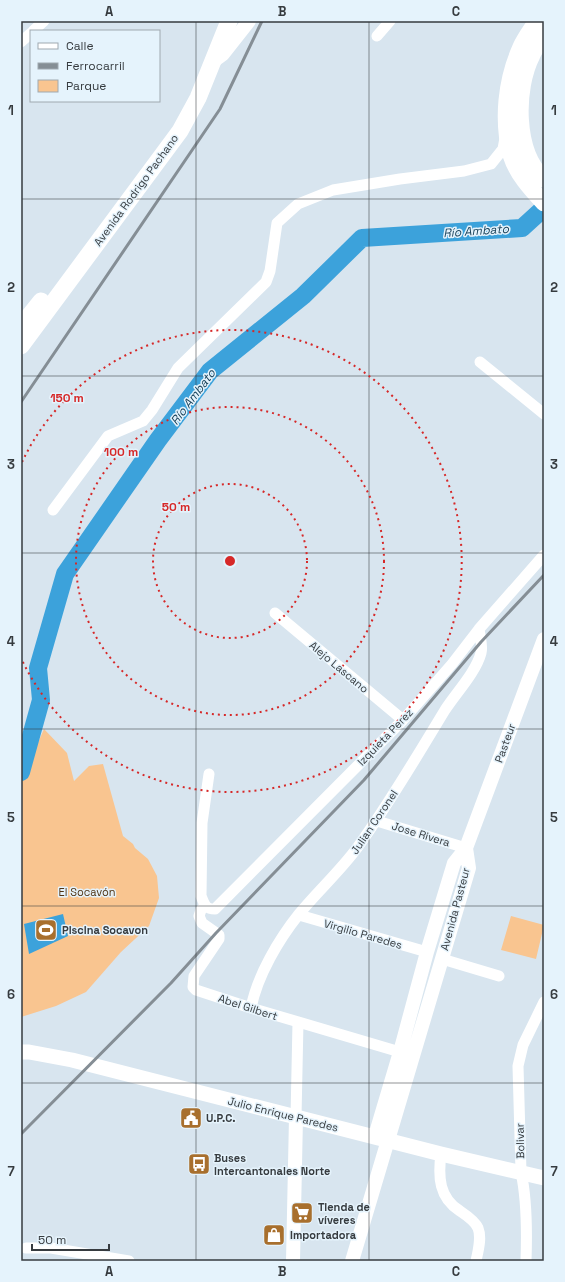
<svg xmlns="http://www.w3.org/2000/svg" width="565" height="1282" font-family="'Space Grotesk',sans-serif">
<style>
.green{fill:#f9c590}
.water{fill:#3ca2db}
.lines{fill:none;stroke-linecap:round;stroke-linejoin:round}
.river{stroke:#3ca2db;stroke-width:18}
.minor{stroke:#fff;stroke-width:11}
.tertiary{stroke:#fff;stroke-width:14}
.secondary{stroke:#fff;stroke-width:15}
.primary{stroke:#fff;stroke-width:17}
.rail{stroke:#858e95;stroke-width:3}
.grid{fill:none;stroke:#363b3f;stroke-width:1;stroke-opacity:0.55}
.ring{fill:none;stroke:#d62828;stroke-width:2;stroke-dasharray:2 4}
.labels{text-anchor:middle;stroke-width:3;stroke-linejoin:round;paint-order:stroke}
.street-label{font-size:11px;fill:#363b3f;stroke:#e5f3fc}
.park-label{font-size:11px;fill:#503413;stroke:#e5f3fc}
.poi-label{font-size:11px;font-weight:bold;fill:#363b3f;stroke:#e5f3fc;text-anchor:start}
.water-label{font-size:12px;font-style:italic;fill:#1a435b;stroke:#e5f3fc}
.centre{fill:#d62828;stroke:#e5f3fc;stroke-width:2}
.ring-label{font-size:12px;text-anchor:middle;font-weight:bold;fill:#d62828;stroke:#e5f3fc;stroke-width:3;stroke-linejoin:round;paint-order:stroke}
.neatline{fill:none;stroke:#363b3f;stroke-width:1.5}
.grid-label{font-size:13px;text-anchor:middle;font-weight:bold;fill:#363b3f}
</style>
<rect width="100%" height="100%" fill="#d8e5ef"/>
<path class="green" d="M44,729L67,753L74,781L89,766L103,764L123,836L133,844L135,848L148,859L157,876L159,898L149,926L121,952L86,992L56,1006L21,1017V781Z
M511,916L544,925L536,959L501,950Z"/>
<path class="water" d="M63,914L68,936L29,954L24,924Z"/>
<g class="lines">
<path class="river" d="M21,772L41,700L38,668L65,574L158,440L210,371L303,296L362,238L522,228L544,208"/>
<path class="minor" d="M33,31L44,21
M377,36L390,21
M21,42L31,33
M480,362L544,414
M53,510L108,436L143,421L152,410L178,368L266,282L270,271L277,223L298,204L333,190L400,179L464,171L491,164L503,149L505,138
M275,613L403,720
M209,774L202,823L201,896C205,905 205,909 215,909L403,720L452,664L479,629L544,555
M377,821L466,848
M205,906L201,910L199,916L202,923L219,935V939L194,976L193,987L196,990L251,1008L400,1052
M299,915L427,952
M442,959L499,976
M251,1008C257,976 279,939 299,914C318,891 340,871 357,848C389,804 417,756 445,710C456,693 476,672 481,653C483,646 480,637 479,629
M296,1117L298,1022
M441,1154C438,1177 439,1198 460,1211C466,1215 475,1221 478,1228C482,1238 478,1251 476,1261
M26,1248H51L129,1261
M526,1261C527,1233 527,1200 521,1172L518,1066L523,1045L544,1002"/>
<path class="tertiary" d="M212,62L223,54L249,21
M375,1136L400,1052L427,952L454,863L466,848L544,639
M293,1261L296,1117
M352,1261L469,868L466,848"/>
<path class="secondary" d="M21,1052H29L72,1060L441,1154L544,1178"/>
<path class="primary" d="M537,21C532,29 525,38 521,47C506,80 502,120 511,155C517,174 531,189 544,203
M544,36C540,42 535,48 532,55C515,88 514,152 544,179
M21,326L41,301
M21,346L180,131L198,98L229,21"/>
<path class="rail" d="M21,402L220,109L262,21
M21,1134L171,983L216,933L364,780L481,642L544,575"/>
</g>
<path class="grid" d="M196,21V1261M369,21V1261M21,199H544M21,376H544M21,553H544M21,729H544M21,906H544M21,1083H544"/>
<g class="ring">
<circle cx="230" cy="561" r="77"/>
<circle cx="230" cy="561" r="154"/>
<path d="M22 462A231 231 0 1 1 22 660"/>
</g>
<defs>
<g id="stadium-square" transform="scale(1.15)"><rect x="-9" y="-9" width="18" height="18" rx="4" fill="#a86f2d" stroke="#e5f3fc"/><path d="M0-5a6.5 5 0 1 0 0 10a6.5 5 0 1 0 0-10ZM-3.5-1.8h7v3.6h-7Z" fill="#fff"/></g>
<g id="civic-square" transform="scale(1.15)"><rect x="-9" y="-9" width="18" height="18" rx="4" fill="#a86f2d" stroke="#e5f3fc"/><path d="M-.6-6.5H3V-4.5H.6V-3L4-1V1h2V6H-6V1h2V-1L-.6-3ZM-1.2 2.5V6h2.4V2.5Z" fill="#fff"/></g>
<g id="bus-square" transform="scale(1.15)"><rect x="-9" y="-9" width="18" height="18" rx="4" fill="#a86f2d" stroke="#e5f3fc"/><path d="M-5-6H5V4H4V6H2V4H-2V6H-4V4H-5ZM-3.5-4V0h7V-4ZM-3.5 1.2v1.5H-2V1.2ZM2 1.2v1.5H3.5V1.2Z" fill="#fff"/></g>
<g id="supermarket-square" transform="scale(1.15)"><rect x="-9" y="-9" width="18" height="18" rx="4" fill="#a86f2d" stroke="#e5f3fc"/><path d="M-6-5.5h2.5l.6 2H6L4.5 2H-2.5L-4.4-4H-6ZM-1.5 3.2a1.3 1.3 0 1 0 .1 0ZM3 3.2a1.3 1.3 0 1 0 .1 0Z" fill="#fff"/></g>
<g id="shop-square" transform="scale(1.15)"><rect x="-9" y="-9" width="18" height="18" rx="4" fill="#a86f2d" stroke="#e5f3fc"/><path d="M-5-2.5h2.3a2.7 3.5 0 0 1 5.4 0H5L5.5 6h-11ZM-1.5-2.5h3a1.5 2.3 0 0 0-3 0Z" fill="#fff"/></g>
</defs>
<g fill-rule="evenodd">
<use href="#stadium-square" x="46" y="930"/>
<use href="#civic-square" x="191" y="1118"/>
<use href="#bus-square" x="199" y="1164"/>
<use href="#supermarket-square" x="302" y="1213"/>
<use href="#shop-square" x="274" y="1235"/>
</g>
<g class="labels">
<g class="street-label">
<text transform="translate(136 190) rotate(-54)" y="4">Avenida Rodrigo Pachano</text>
<text transform="translate(339 667) rotate(40)" y="4">Alejo Lascano</text>
<text transform="translate(385 737) rotate(-46)" y="4">Izquieta Perez</text>
<text transform="translate(505 743) rotate(-70)" y="4">Pasteur</text>
<text transform="translate(374 822) rotate(-56)" y="4">Julian Coronel</text>
<text transform="translate(421 834) rotate(17)" y="4">Jose Rivera</text>
<text transform="translate(455 909) rotate(-75)" y="4">Avenida Pasteur</text>
<text transform="translate(363 934) rotate(16)" y="4">Virgilio Paredes</text>
<text transform="translate(248 1007) rotate(18)" y="4">Abel Gilbert</text>
<text transform="translate(283 1114) rotate(14)" y="4">Julio Enrique Paredes</text>
<text transform="translate(520 1141) rotate(-91)" y="4">Bolivar</text>
</g>
<g class="park-label">
<text x="87" y="896">El Socavón</text>
</g>
<g class="poi-label">
<text x="62" y="934">Piscina Socavon</text>
<text x="206" y="1122">U.P.C.</text>
<text x="214" y="1162">Buses<tspan x="214" dy="13">intercantonales Norte</tspan></text>
<text x="318" y="1211">Tienda de<tspan x="318" dy="13">víveres</tspan></text>
<text x="290" y="1239">Importadora</text>
</g>
<g class="water-label">
<text transform="translate(476 231) rotate(-4)" y="4">Río Ambato</text>
<text transform="translate(193 397) rotate(-53)" y="4">Río Ambato</text>
</g>
</g>
<circle cx="230" cy="561" r="6" class="centre"/>
<g class="ring-label">
<text x="67" y="402">150 m</text>
<text x="121" y="456">100 m</text>
<text x="176" y="511">50 m</text>
</g>
<rect width="565" height="1282" fill="none" stroke="#e5f3fc" stroke-width="44"/>
<rect x="30" y="30" width="130" height="72" fill="#e5f3fc" stroke="#9fa9b0"/>
<rect x="38" y="43" width="20" height="6" fill="#ffffff" stroke="#9fa9b0"/>
<text x="66" y="50" font-size="12" fill="#363b3f">Calle</text>
<rect x="38" y="63" width="20" height="6" fill="#858e95" stroke="#9fa9b0"/>
<text x="66" y="70" font-size="12" fill="#363b3f">Ferrocarril</text>
<rect x="38" y="80" width="20" height="12" fill="#f9c590" stroke="#9fa9b0"/>
<text x="66" y="90" font-size="12" fill="#363b3f">Parque</text>
<path d="M32 1244v6h77v-6" fill="none" stroke="#363b3f" stroke-width="2"/>
<text x="38" y="1244" font-size="12" fill="#363b3f" stroke="#e5f3fc" stroke-width="3" paint-order="stroke">50 m</text>
<rect x="22" y="22" width="521" height="1238" class="neatline"/>
<g class="grid-label">
<text x="109" y="16">A</text>
<text x="282" y="16">B</text>
<text x="456" y="16">C</text>
<text x="11" y="115">1</text>
<text x="554" y="115">1</text>
<text x="11" y="292">2</text>
<text x="554" y="292">2</text>
<text x="11" y="469">3</text>
<text x="554" y="469">3</text>
<text x="11" y="646">4</text>
<text x="554" y="646">4</text>
<text x="11" y="822">5</text>
<text x="554" y="822">5</text>
<text x="11" y="999">6</text>
<text x="554" y="999">6</text>
<text x="11" y="1176">7</text>
<text x="554" y="1176">7</text>
<text x="109" y="1276">A</text>
<text x="282" y="1276">B</text>
<text x="456" y="1276">C</text>
</g>
</svg>
